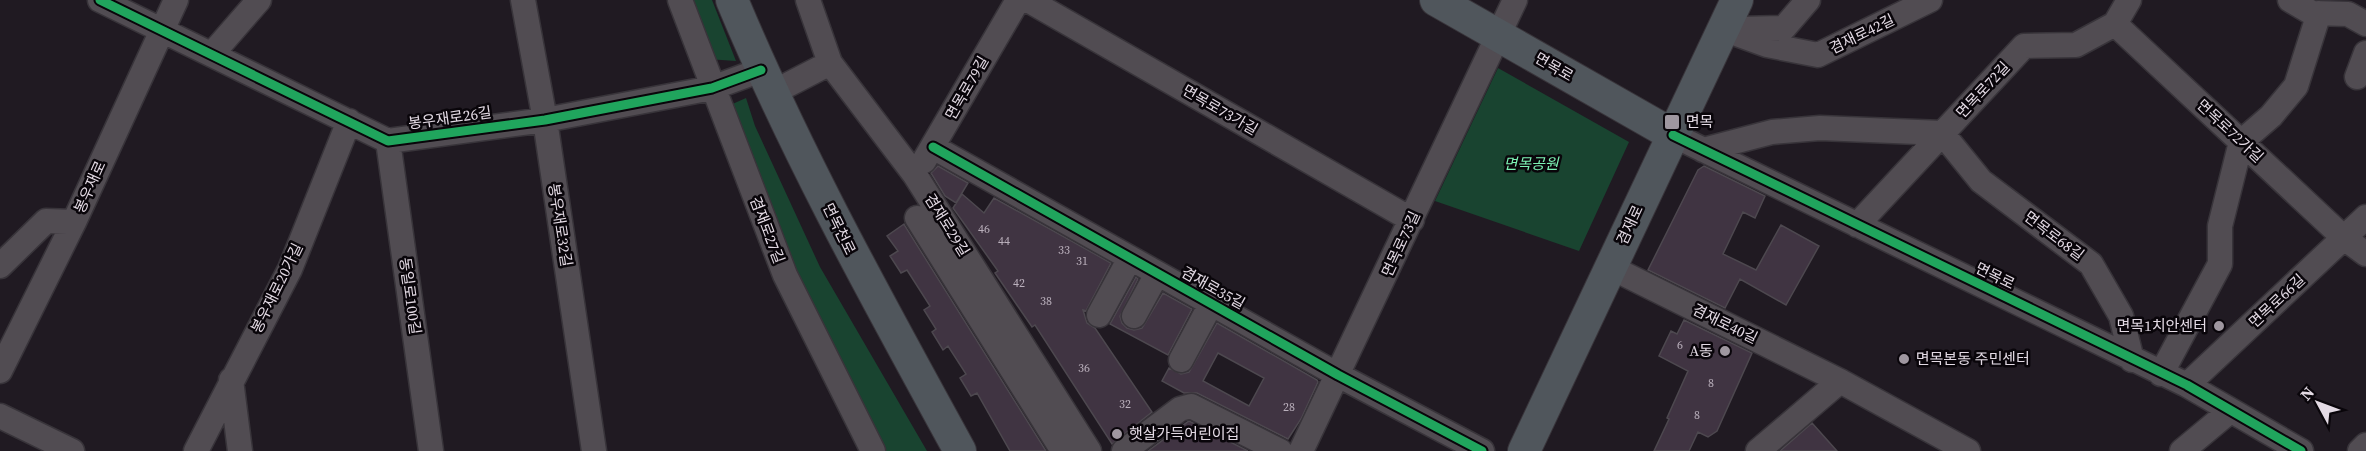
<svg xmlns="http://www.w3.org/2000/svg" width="2366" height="451" font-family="'Source Serif 4','Noto Sans KR',serif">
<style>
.green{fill:#194430}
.building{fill:#403442;stroke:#4d484f;stroke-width:1.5;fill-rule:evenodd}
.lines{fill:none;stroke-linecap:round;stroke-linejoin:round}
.minor-casing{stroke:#38343a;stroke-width:27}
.major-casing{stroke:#38343a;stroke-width:34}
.minor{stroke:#514c52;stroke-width:24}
.major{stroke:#50565c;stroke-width:32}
.cycleway-casing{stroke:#09050a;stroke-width:13}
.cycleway{stroke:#20a55d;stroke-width:9}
.poi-dot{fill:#9f97a0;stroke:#09050a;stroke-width:2}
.labels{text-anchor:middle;stroke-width:5;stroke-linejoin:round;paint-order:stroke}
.number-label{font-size:12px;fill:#bab0bc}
.street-label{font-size:15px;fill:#e3dae4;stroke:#09050a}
.poi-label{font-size:15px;fill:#e3dae4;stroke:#09050a;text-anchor:start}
.park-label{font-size:15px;font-style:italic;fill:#7df3b5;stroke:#09050a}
</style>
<rect width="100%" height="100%" fill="#201a22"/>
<path class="green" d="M686,0H712L736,61L707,59Z
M1498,68L1629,142L1579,251L1435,201Z
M746,98L755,126L820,267L927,451H886L799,276L728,106Z"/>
<path class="building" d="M938,166L968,183L956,203L945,196L931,173Z
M1704,166L1765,196L1755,218L1743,212L1723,254L1756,270L1781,225L1819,246L1786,305L1740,279L1725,308L1648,270L1698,170Z
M962,194L984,213L994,198L1111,263L1086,311L1083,310L1087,323L1095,328L1152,412L1112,444L1035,325L1032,327L995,273L998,271L953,208Z
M904,224L905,226L1046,451H1010L977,393L971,396L960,378L966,374L948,346L943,350L932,332L936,329L924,310L930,306L907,270L901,273L890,256L898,251L887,236Z
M1136,277L1138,279L1120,316L1122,323L1127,328L1134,330L1142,328L1163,293L1192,309L1168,355L1110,324Z
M1684,320L1752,353L1717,431L1708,437L1698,432L1689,451H1654L1669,419L1667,418L1688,371L1659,356L1671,331L1677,334Z
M1217,323L1317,380L1318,382L1301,419L1288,439L1197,393H1184L1162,381L1169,368L1181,374L1189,372ZM1218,353L1264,378L1249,406L1203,381Z
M1189,421L1248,451H1148Z
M1812,423L1837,451H1780Z"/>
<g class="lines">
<g class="minor-casing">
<path id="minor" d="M100,0L388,141L545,120L712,88L761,70
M523,0L545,120L594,451
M680,0L785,275L873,451
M808,0L830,63L915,175L1089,451
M1028,0L1412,220
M2290,0L2312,13L2348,14L2366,24
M2115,24L2344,238L2366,254
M1723,29L1767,45L1818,55L1930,0
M1739,29L1784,28L1808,0
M212,54L259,0
M2357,77L2366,53
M772,93L830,63
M1673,135L2187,385L2301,451
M388,141L431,451
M933,147L1338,375L1482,451
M1703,150L1772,132L1820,128L1942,133L1981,181L2091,264L2121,316L2132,360
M924,161L1018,0
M917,218L1063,451
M1857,225L2024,46L2076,45L2115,24L2129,0
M0,266L46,221L74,222
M1610,267L1840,381L1968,451
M1099,315L1130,258
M1134,316L1157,274
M1181,360L1211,304
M0,371L74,222L176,0
M2161,374L2220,264V226L2241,142L2271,116L2296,86L2319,13
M231,380L240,451
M2187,385L2366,217
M0,416L72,451
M196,451L290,269L349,121
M1124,451L1180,409L1191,406L1280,451
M1301,451L1515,0
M1758,451L1840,381
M2182,451L2230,411
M2360,451L2366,445"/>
</g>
<g class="major-casing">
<path id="major" d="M732,0C797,156 879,303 960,451
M1436,0L1673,135
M1524,451L1737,0"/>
</g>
<use href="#minor" class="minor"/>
<use href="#major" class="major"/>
<g class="cycleway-casing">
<path id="cycleway" d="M100,0L388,141L545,120L712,88L761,70
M1673,135L2187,385L2301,451
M933,147L1338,375L1482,451"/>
</g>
<use href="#cycleway" class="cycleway"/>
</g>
<g class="poi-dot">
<rect x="1664" y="114" width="16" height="16" rx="3"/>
<circle cx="2219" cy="326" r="6"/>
<circle cx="1725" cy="351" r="6"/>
<circle cx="1904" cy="359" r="6"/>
<circle cx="1117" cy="434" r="6"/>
</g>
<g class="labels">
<g class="number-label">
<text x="984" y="233">46</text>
<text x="1004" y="245">44</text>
<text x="1064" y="254">33</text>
<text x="1082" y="265">31</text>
<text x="1019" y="287">42</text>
<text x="1046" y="305">38</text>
<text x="1680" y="349">6</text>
<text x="1084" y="372">36</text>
<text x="1711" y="387">8</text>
<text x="1125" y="408">32</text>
<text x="1289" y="411">28</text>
<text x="1697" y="419">8</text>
</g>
<g class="street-label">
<text transform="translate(1862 34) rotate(-26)" y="5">겸재로42길</text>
<text transform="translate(1554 67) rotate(30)" y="5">면목로</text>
<text transform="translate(967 88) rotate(-60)" y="5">면목로79길</text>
<text transform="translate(1983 90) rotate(-47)" y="5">면목로72길</text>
<text transform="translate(1220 110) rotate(30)" y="5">면목로73가길</text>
<text transform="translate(450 118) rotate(-8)" y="5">봉우재로26길</text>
<text transform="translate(2230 131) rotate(43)" y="5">면목로72가길</text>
<text transform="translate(90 187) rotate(-66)" y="5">봉우재로</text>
<text transform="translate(560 225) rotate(81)" y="5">봉우재로32길</text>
<text transform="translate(947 225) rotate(58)" y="5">겸재로29길</text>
<text transform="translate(1630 225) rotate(-65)" y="5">겸재로</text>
<text transform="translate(839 229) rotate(64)" y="5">면목천로</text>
<text transform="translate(767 230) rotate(69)" y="5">겸재로27길</text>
<text transform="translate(2054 236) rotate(37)" y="5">면목로68길</text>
<text transform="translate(1401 244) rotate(-65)" y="5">면목로73길</text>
<text transform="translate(1995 276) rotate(26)" y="5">면목로</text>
<text transform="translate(277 288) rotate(-64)" y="5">봉우재로20가길</text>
<text transform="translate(1213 288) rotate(29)" y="5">겸재로35길</text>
<text transform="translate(410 296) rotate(82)" y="5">동일로100길</text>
<text transform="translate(2277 301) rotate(-43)" y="5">면목로66길</text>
<text transform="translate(1725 324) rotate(26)" y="5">겸재로40길</text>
</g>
<g class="poi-label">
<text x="1686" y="127">면목</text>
<text x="2207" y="331" text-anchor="end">면목1치안센터</text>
<text x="1713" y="356" text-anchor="end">A동</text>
<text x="1916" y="364">면목본동 주민센터</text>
<text x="1129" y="439">햇살가득어린이집</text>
</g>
<g class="park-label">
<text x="1531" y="169">면목공원</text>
</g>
</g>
<g transform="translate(2318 403) rotate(311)" stroke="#09050a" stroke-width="4.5" paint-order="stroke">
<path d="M0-4.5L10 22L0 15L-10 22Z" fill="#e3dae4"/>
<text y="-9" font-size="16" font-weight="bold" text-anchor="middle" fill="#e3dae4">N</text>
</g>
</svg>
